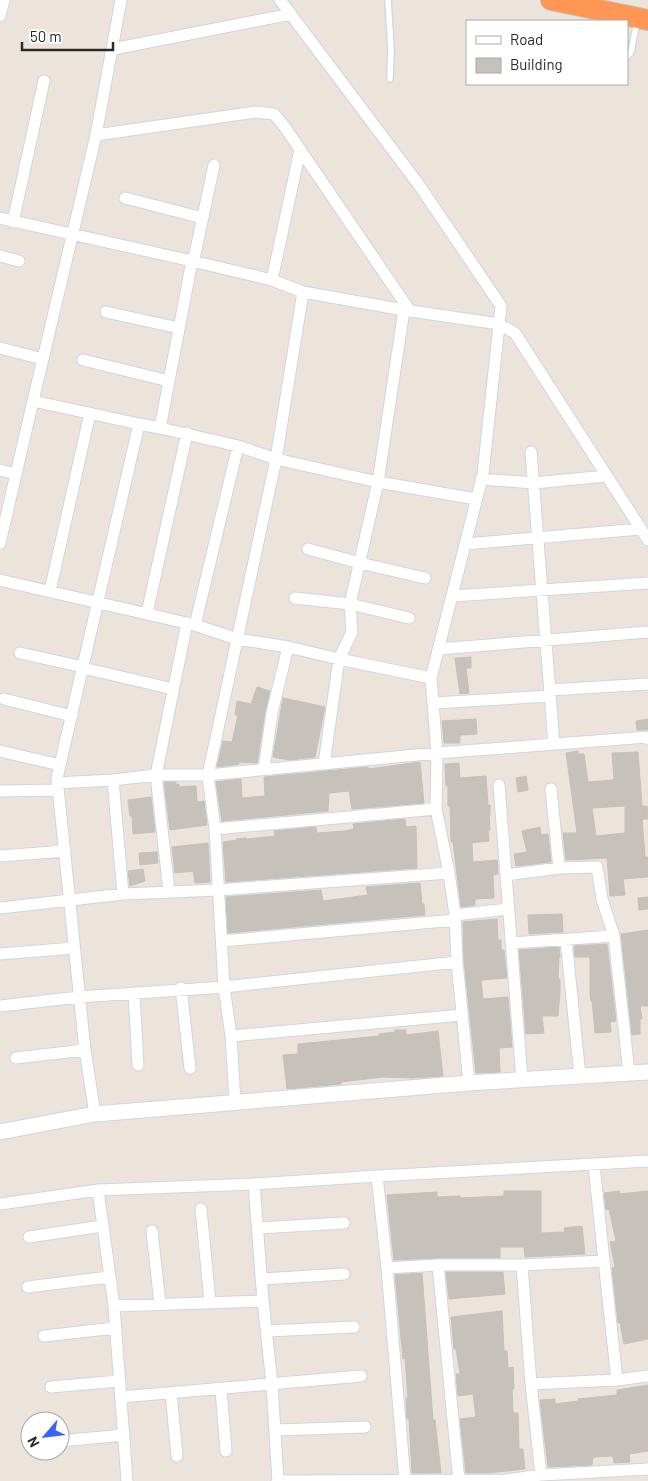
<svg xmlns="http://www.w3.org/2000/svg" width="648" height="1481" font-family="Barlow,sans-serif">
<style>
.building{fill:#c7c1bb;stroke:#c7c0b5;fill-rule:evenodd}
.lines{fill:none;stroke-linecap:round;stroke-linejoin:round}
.lane-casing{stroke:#d0d5e3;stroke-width:8}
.street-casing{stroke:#d0d5e3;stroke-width:13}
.secondary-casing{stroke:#d0d5e3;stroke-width:17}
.highway-casing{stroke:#c3c3c3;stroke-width:22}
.lane{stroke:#fff;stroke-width:5.5}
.street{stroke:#fff;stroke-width:11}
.secondary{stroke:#fff;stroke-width:15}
.highway{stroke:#ff9653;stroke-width:20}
</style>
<rect width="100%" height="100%" fill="#ece4db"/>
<path class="building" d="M471,657V668H466L469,693L460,694L455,658Z
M257,687L270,691L265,712L257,763L239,762V764L217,767L223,741L232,742L238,715H235L237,701L251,704Z
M283,698L325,707L315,757L289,760L273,757Z
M476,719L477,734L460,735V743H444L442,721Z
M648,719V730H637L636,721Z
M578,751V754H584L588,782L614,780L612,753L638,752L642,806H647L648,819H642L645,857H648V877L623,879L625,895L610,896L607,858L566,860L563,833H577L566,753ZM625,806V833L596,836L592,808Z
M420,762L424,803L352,809L349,791L329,793L328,811L222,821L216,782L241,779L242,798L265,796L264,777L368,767V769Z
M459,763L460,778L486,776L488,805H490V816H489L490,830H488L489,841L472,843L473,862L497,860L498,874L493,875L494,898L475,899V905L461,907L453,842H451L450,806H448V786H446L445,764Z
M526,776L528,790L518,792L516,778Z
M164,782H176V785L179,784V787L196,786L197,802L204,801L207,825L170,830Z
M151,797L155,832L133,834L132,816H130L128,800Z
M405,819L406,827L416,826L417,868L226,882L223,842L237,840L236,839L246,838L247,839L275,836L274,831L316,827L317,833L345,831L354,829L353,824Z
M540,827L541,835L548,834L551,862L516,866L514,854L527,852L522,831Z
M208,843L210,882L195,883L193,871L175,873L172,847Z
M157,852L158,863L140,865L139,853Z
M143,869L145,881L130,886L128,871Z
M420,883L422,904H424L425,915L228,933L226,897L321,890L323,901L368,895L366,887Z
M648,897V909L639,910L638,898Z
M562,914L563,932L529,934L528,915Z
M497,919L498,940H501V950H504L507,978L481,980L483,999L508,997L512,1047L499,1048L500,1072L476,1073L464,961L463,922Z
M648,930V1006H640L642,1019H640V1034L632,1035L621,934Z
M607,944L616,1021L610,1022L611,1032L595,1033L592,1001H591L590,994V957H575L574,946Z
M559,947L560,957H559L558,979H560V992L558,1016H542L544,1033L526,1034L519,950Z
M395,1030H406V1035L438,1031L443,1076L411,1078L383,1077L341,1082V1084L287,1089L283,1055L298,1054V1044L379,1036V1034L395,1032Z
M504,1191H541V1233L565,1232L564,1228L582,1226L585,1254L525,1257L524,1247H500V1258H438L394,1260L387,1195L437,1192V1197L460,1196V1198L504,1196Z
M619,1191L620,1194L648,1191V1339L624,1344L620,1323H618L612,1268L615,1267L610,1242L616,1241L609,1209L606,1210L604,1193Z
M446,1272H503L505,1294L449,1299Z
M422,1273L433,1420H435L441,1473H412L409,1419H407L406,1398H408L405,1358L403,1359L395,1275Z
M502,1311L504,1351H507L508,1368L513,1367L514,1389H512L513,1413H518L519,1449H523L525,1469L488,1473H466L460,1419L476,1417L473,1394L458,1396L456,1374H460L456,1349H454L451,1317Z
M648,1385V1451L629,1454L630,1462L614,1463L613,1456L593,1457L592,1465L548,1467L540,1400L555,1399V1404L578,1401V1399L617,1395V1390Z"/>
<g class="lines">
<g class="lane-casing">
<path id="lane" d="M388,0L391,49L390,79
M627,57L631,52L637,22"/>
</g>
<g class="street-casing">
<path id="street" d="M0,16L4,0
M113,49L291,14
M96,135L256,112L274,114L284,126L410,311
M125,198L203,218
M0,218L192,261L195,254L214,165
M13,222L44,81
M0,256L19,261
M272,280L300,150
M404,310L499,324L515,333L648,540
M106,312L179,328
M0,348L43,359
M83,360L169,381
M33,401L96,135L121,0
M160,428L238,446L276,459L378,482L476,499
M531,452L554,744
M0,470L16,474
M481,479L534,483L606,476
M0,543L33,401L139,424
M465,544L641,529
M308,549L360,563L425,578
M0,580L195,625L237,639L288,647L339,659L324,764
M50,591L90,413
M452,596L648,583
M295,598L350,604L409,618
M147,613L187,433
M195,625L238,446
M438,649L648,632
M20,653L83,667
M83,668L173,689
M550,690L648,684
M4,699L72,716
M433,703L550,696
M0,751L60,765
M264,769L272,713L288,647
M113,780L156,775H208L437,753L431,678L483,474L501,306L419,185L280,0
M57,783L113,780L123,894
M499,785L522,1080
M551,789L559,868
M0,791L58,790
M215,829L436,809
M0,856L65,851
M506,875L559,868L597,867L602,899L614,936L629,1073
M169,891L156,775L187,623
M0,908L123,894L218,890L449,873
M455,915L509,909
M566,940L580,1076
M222,941L455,920
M511,943L614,936
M0,954L74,948
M181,988L190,1068
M134,993L138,1065
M0,1006L79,997L224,987L457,962
M231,1036L462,1015
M16,1058L85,1050
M469,1083L457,962L455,915L449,873L436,809L437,753L648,737V739
M235,1102L231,1036L224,987L215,829L208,775L276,459L303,292
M95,1114L85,1050L57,778L139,424L160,428L192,261L272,280L303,292L404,310L378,482L350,604L352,632L339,659L431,678
M377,1176L648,1161
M254,1184L263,1301L272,1384L278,1481
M98,1190L114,1306L127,1481
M0,1204L98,1190L254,1184L377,1176L387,1268L405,1481
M201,1209L210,1302
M258,1228L344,1223
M152,1231L160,1304
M29,1237L102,1226
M438,1265H522
M387,1268L438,1265L459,1481
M262,1279L344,1274
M28,1287L109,1277
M114,1306L263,1301
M267,1331L354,1327
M44,1336L115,1328
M617,1380L648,1376
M531,1384L617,1380L604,1261
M51,1387L119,1381
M221,1389L226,1451
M171,1393L177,1456
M121,1397L361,1376
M276,1430L365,1427
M60,1441L124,1435
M541,1475L531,1384L522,1265L604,1261L594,1165
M277,1481L506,1480L541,1475L648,1469"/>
</g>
<g class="secondary-casing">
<path id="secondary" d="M0,1132L95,1114L469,1083L648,1072"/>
</g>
<g class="highway-casing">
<path id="highway" d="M551,0L648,20"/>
</g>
<use href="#lane" class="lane"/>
<use href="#street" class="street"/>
<use href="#secondary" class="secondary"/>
<use href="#highway" class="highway"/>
</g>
<rect x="466" y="20" width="162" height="65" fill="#ffffff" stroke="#aaaaaa"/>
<rect x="476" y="36" width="25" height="8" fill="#ffffff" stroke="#aaaaaa"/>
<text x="510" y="45" font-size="15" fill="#2a2a2a">Road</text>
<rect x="476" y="58" width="25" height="15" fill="#c7c1bb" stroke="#aaaaaa"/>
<text x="510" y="70" font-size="15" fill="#2a2a2a">Building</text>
<g transform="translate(45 1436) rotate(242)"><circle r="24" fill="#ffffff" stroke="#aaaaaa"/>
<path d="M0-4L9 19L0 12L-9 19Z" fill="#3665fe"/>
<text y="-8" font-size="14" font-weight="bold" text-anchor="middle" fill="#2a2a2a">N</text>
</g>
<path d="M22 42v8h91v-8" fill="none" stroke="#2a2a2a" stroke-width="2.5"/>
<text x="30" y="42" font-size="15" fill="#2a2a2a" stroke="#ffffff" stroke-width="4" paint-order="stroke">50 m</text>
</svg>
